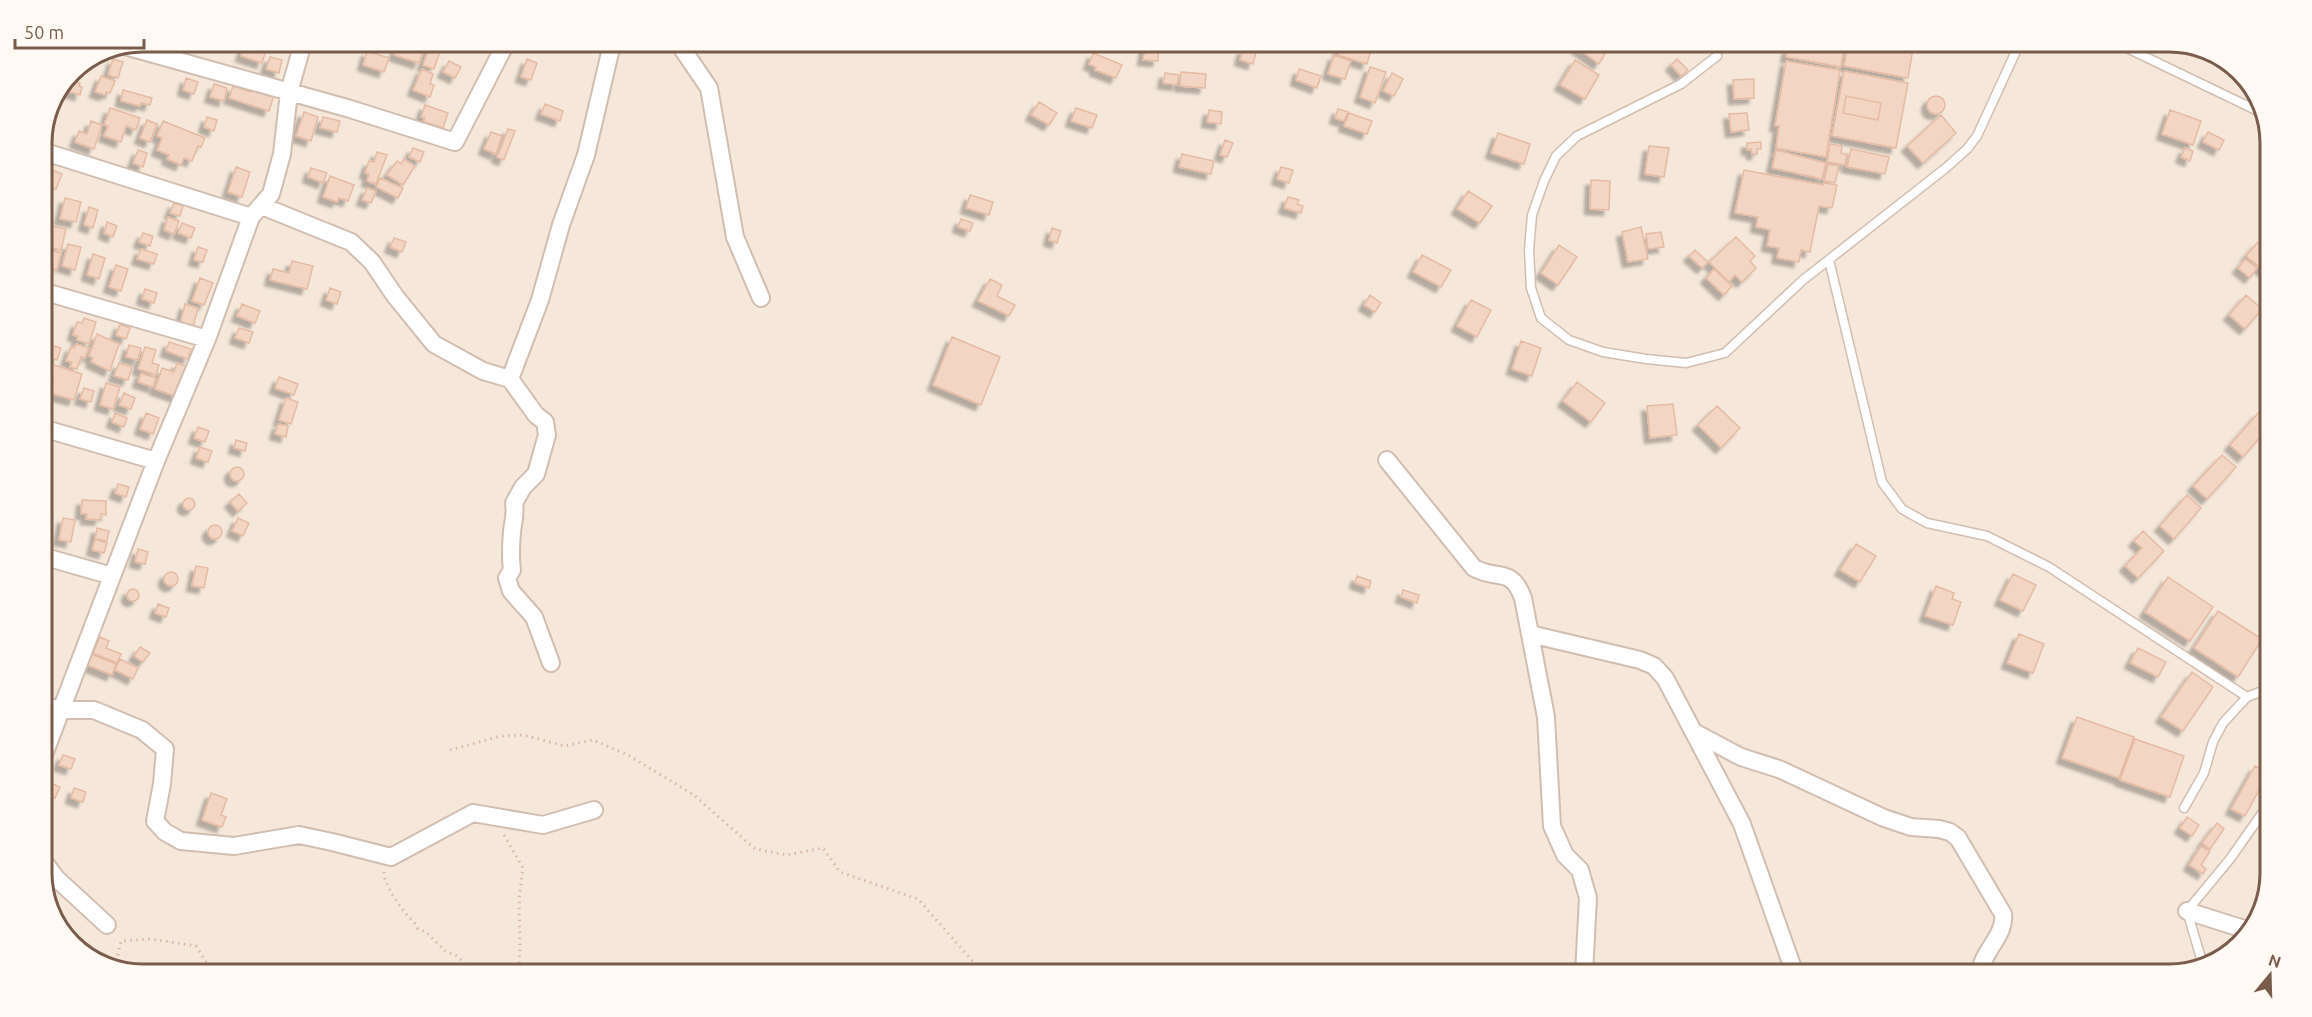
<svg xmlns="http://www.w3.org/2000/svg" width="2312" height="1017" font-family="Ubuntu,sans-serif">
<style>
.residential{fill:#f5e8da}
.building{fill:#f3d5c3;stroke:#e6bba3;stroke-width:1.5;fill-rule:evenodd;filter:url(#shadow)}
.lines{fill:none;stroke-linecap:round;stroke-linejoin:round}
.lane-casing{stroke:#d1beb0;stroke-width:11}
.street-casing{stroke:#d1beb0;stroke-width:20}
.path{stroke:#d9b8a5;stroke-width:3;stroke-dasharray:1.5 4.5;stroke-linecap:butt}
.lane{stroke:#fff;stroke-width:8}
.street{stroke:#fff;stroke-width:16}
.rim{fill:none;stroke:#7a5c4d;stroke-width:3}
</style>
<defs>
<filter id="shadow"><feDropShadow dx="-5.5" dy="5.5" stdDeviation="1.5" flood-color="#0004"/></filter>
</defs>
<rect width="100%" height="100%" fill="#fdf6ec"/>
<path class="residential" d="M144,42L2207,50L2249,82L2270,137L2262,912L2225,958L2169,975L105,967L63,935L42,880V137L72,72L105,50Z"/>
<path class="building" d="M399,43H426L419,63L394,55Z
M245,44L266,50L262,63L241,56Z
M430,45L441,49L434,69L423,65Z
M1145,46H1159L1158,61L1143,60Z
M1340,46L1372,47L1367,64L1338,55Z
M1576,47H1609L1599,64Z
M1788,48H1844L1841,67L1786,57Z
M1847,48L1913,49L1908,78L1844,66Z
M1243,49L1256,52L1253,64L1240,60Z
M367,51L389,58L384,72L363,65Z
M1093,53L1122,65L1116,78L1095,70L1096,67L1089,64Z
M1334,55L1351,61L1345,79L1328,74Z
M270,57L282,60L279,73L266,69Z
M113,59L123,62L118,78L108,75Z
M527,59L537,63L531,80L521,77Z
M1677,59L1688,70L1681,76L1671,65Z
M1575,60L1599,75L1585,99L1560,85Z
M449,61L461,67L455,78L443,72Z
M1786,61L1840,70L1826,157L1776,148L1779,126H1775Z
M80,66L75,82L80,83L79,86L82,87L80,95L64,90L72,72Z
M1370,67L1386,72L1375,103L1360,97Z
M422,69L433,74L430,84L434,85L430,97L413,90Z
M1299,69L1321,76L1317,88L1296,80Z
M1844,71L1908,83L1896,148L1832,136ZM1846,96L1881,103L1878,120L1843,113Z
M1181,72L1206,74L1205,88L1180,86Z
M1165,73L1179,75L1177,85L1163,83Z
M1392,73L1403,79L1394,96L1383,91Z
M101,76L115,81L110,93L106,92L105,95L95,92Z
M186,78L198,82L194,94L183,90Z
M1754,79V98L1734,99L1733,80Z
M214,84L227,88L224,101L210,97Z
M233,86L251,92L252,88L274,95L269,111L229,98Z
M123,90L152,98L150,105L141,103L140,106L121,101Z
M1927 105a9 9 0 1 1 18 0a9 9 0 1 1-18 0Z
M1846,96L1881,103L1878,120L1843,113Z
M1039,102L1057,113L1049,125L1031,115Z
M545,104L563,111L560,121L541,114Z
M425,105L448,113L443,128L423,121L425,118L421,117Z
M110,108L140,118L136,130L126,126L121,142L104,136L108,126L104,125Z
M1076,108L1097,115L1092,128L1071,121Z
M1338,109L1348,112L1344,121L1335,118Z
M1209,110L1222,112L1221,124L1207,122Z
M2170,110L2201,121L2193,145L2162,134Z
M304,112L318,117L311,141L296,136Z
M1349,113L1372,121L1367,134L1344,126Z
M1747,113L1749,130L1731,132L1729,114Z
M1941,115L1956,133L1923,163L1907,146Z
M207,117L217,120L214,131L204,127Z
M323,117L340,121L337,132L320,128Z
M147,120L157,124L150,142L140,138Z
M91,121L102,125L94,149L75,142L79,131L87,134Z
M163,121L205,138L201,147L198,146L192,161L184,158L181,165L167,159L169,155L157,150L162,138L157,136Z
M508,129L515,131L504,160L497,157Z
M491,132L502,136L496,154L484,149Z
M2208,132L2224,140L2219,150L2203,142Z
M1498,133L1530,144L1524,164L1491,153Z
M1225,140L1233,143L1227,157L1220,155Z
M1761,142V149H1757V154H1752L1751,149L1747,150V143Z
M1830,144L1842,146L1841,153L1847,155L1845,165L1827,162Z
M1649,146L1669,148L1664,177L1645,174Z
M413,148L424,152L420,162L409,157Z
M2185,148L2193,151L2190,161L2181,157Z
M1851,149L1889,157L1885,174L1847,167Z
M138,150L147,153L143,167L133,163Z
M1776,150L1826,163L1822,179L1772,168Z
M377,152L387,155L376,184L367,181L369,174L365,173L369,161L374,162Z
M1182,154L1214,161L1211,174L1179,167Z
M404,159L415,166L403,185L387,175L397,161L401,164Z
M1828,164L1839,166L1835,183L1824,181Z
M236,167L250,172L242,197L228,192Z
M1281,167L1293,170L1289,183L1277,179Z
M311,168L327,173L323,183L308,177Z
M52,170L62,174L56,189L46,185Z
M1744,170L1823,185L1824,183L1837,185L1832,208L1819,206L1810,252L1801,250L1799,262L1777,258L1779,248L1767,246L1770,230L1756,227L1758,217L1735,213Z
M330,176L354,185L348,201L339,198L337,202L323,197Z
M380,178L403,188L398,198L376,187Z
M1591,180L1610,181L1609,210L1590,209Z
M367,188L376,191L371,203L362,200Z
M1468,191L1492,206L1480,223L1457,209Z
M970,195L993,202L989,215L966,208Z
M1288,197L1299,200L1297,204L1303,206L1301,213L1284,208Z
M65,198L81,202L76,222L60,219Z
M174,203L183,206L180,216L170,213Z
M89,207L98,210L93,228L84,225Z
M168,217L179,221L174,234L164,230Z
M961,219L973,223L970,231L958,227Z
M107,222L117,226L113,237L104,233Z
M182,223L195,228L191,238L178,233Z
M46,225L66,229L61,250L47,247L48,243L43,241Z
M1641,227L1648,259L1628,262L1622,232Z
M1052,228L1061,231L1057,243L1049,240Z
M1661,232L1664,247L1648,249L1646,234Z
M143,233L153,236L150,246L139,242Z
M1736,237L1755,256L1750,261L1756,268L1742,282L1735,275L1729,282L1709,262Z
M394,238L406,242L402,252L390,247Z
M2258,242L2269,250L2268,274L2246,256Z
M68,244L81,247L75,270L62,266Z
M1559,245L1577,257L1558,285L1541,273Z
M198,247L207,250L203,262L194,260Z
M141,249L157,254L154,264L137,259Z
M52,250L61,253L57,270L48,267Z
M1695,250L1708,262L1702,268L1689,256Z
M93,254L105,258L99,279L87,275Z
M1422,255L1451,270L1441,287L1413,272Z
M2245,259L2257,268L2250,278L2238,268Z
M292,261L313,266L307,289L270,280L273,269L289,273Z
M116,265L128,269L121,291L109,287Z
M1714,269L1732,286L1724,295L1706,278Z
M200,278L213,283L204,305L192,301Z
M990,279L1002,285L997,296L1015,305L1009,316L978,301Z
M330,288L341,292L337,304L326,300Z
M145,289L157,293L154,303L142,299Z
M1370,295L1381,303L1375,312L1364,305Z
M2246,295L2262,309L2245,329L2229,315Z
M1471,300L1491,310L1477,337L1457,326Z
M185,304L198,308L193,327L180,324Z
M242,304L260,311L255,323L237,316Z
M84,318L96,322L89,344L77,340L78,336L73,335L77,322L82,323Z
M120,324L130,328L126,339L116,335Z
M239,328L253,332L249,343L235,338Z
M97,334L119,344L110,371L91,362L93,358L89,356Z
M952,337L1000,357L981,405L933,385Z
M1521,341L1541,348L1532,376L1512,369Z
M169,342L191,349L188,359L166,351Z
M76,344L89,348L85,358L81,357L77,369L70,367L72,362L66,361L71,347L74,348Z
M51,345L61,348L57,360L47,357Z
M129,345L141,348L138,360L126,357Z
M145,347L156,350L152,363L159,365L156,375L138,369Z
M119,363L132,367L128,380L114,376Z
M177,363L188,367L178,397L155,389L162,368L174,372Z
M51,364L82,374L74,400L49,393L53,381L46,379Z
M141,373L156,378L153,387L138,382Z
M279,377L298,384L294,395L275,388Z
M1577,382L1605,403L1591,422L1563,401Z
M106,383L120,387L113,409L100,405Z
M84,388L94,391L91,402L80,399Z
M124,393L135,398L131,409L119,405Z
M286,398L298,402L291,424L279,420Z
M1673,404L1677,435L1650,438L1647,406Z
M1717,406L1740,428L1721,448L1698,425Z
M2259,412L2267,420V429L2243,457L2230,445Z
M115,413L127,418L124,427L112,422Z
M146,413L159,418L153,434L140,429Z
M278,424L288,426L286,437L275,434Z
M198,427L209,431L205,442L194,438Z
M236,440L247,443L245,451L234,448Z
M200,447L212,451L208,462L196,458Z
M2222,455L2236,467L2207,499L2193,486Z
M230 474a7 7 0 1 1 14 0a7 7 0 1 1-14 0Z
M118,484L129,487L126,497L115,493Z
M239,494L247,503L238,511L230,502Z
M2187,495L2201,508L2174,539L2160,526Z
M183 504a6 6 0 1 1 12 0a6 6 0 1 1-12 0Z
M82,500L106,501V515L101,514L100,520L86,519L87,514H81Z
M63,518L75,520L71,542L59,540Z
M238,518L249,523L243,536L232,531Z
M40 525a6 6 0 1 1 12 0a6 6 0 1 1-12 0Z
M208 532a7 7 0 1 1 14 0a7 7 0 1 1-14 0Z
M97,528L109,531L107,541L95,539Z
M2143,531L2164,551L2138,578L2125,566L2142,548L2134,541Z
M95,539L107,543L104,553L92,550Z
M1856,544L1876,556L1860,582L1840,570Z
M138,549L148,552L145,564L135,562Z
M196,566L208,568L204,588L192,586Z
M164 579a7 7 0 1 1 14 0a7 7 0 1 1-14 0Z
M2013,574L2036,585L2023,611L2000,600Z
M1357,576L1371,581L1369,588L1355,583Z
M2168,577L2213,607L2190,641L2145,612Z
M1936,586L1954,593L1952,599L1961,602L1953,625L1925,616Z
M127 595a6 6 0 1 1 12 0a6 6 0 1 1-12 0Z
M1403,590L1419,595L1417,603L1401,597Z
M158,604L169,608L166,617L155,613Z
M2218,611L2262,639L2238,677L2194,648Z
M2019,634L2044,644L2033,673L2007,663Z
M100,637L109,641L106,648L121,654L117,663L93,653Z
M140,647L150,653L143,662L134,656Z
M2138,648L2166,662L2158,677L2130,663Z
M91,654L116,664L112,675L87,665Z
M42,656L52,659L48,672L42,670Z
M120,659L138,668L133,679L115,670Z
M2192,672L2213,687L2183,731L2161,717Z
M2077,717L2134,737L2119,778L2062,758Z
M2135,739L2184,756L2170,797L2120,780Z
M63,755L75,759L71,769L59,765Z
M2255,766L2264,771V781L2245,816L2231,809Z
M49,782L60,787L55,798L44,794Z
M74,788L86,792L83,802L71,798Z
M211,793L227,799L221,815L226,817L222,827L202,820Z
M2187,817L2199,825L2192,836L2180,828Z
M2217,823L2224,829L2210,849L2202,843Z
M2201,846L2210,851L2201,865L2206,869L2203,874L2189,865Z"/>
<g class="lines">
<g class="lane-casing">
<path id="lane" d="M2129,49L2260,112
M1717,56L1681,84L1577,136L1556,156L1544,181L1532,215L1529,250L1531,288L1541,318L1569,340L1603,352L1646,359L1686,363L1725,353L1803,280L1947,167L1967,149L1977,136L2017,49
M1829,260L1882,482L1902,509L1927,523L1987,536L2049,567L2247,697
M2184,808L2204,773L2213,742L2223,723L2247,697L2265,690
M2203,965L2187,911L2230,859L2263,812"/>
</g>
<g class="street-casing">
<path id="street" d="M679,44L709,88L735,237L761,298
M125,46L347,108L455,142L506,43
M42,151L251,217
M262,206L351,242L372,262L395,296L434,344L483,371L510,379L536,415L545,422L547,435L536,474L523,487L514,503C516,514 513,521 512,532C511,544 510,557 512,570L507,578L511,591L534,617L551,663
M42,291L207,339
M510,379L540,300L561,225L586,155L612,44
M42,428L156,461
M1387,460L1474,568C1498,581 1511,566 1523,598L1546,717L1552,826L1565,855L1580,870L1588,898L1584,973
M42,556L112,576
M1530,634L1640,660L1654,666L1665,678L1742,824L1795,974
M42,705L61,710H94L142,730L165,749L162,784L155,821L165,832L181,841L234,846L299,835L332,842L391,857L473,813L543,825L594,810
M1694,732L1741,757L1779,769L1884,818L1911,827L1939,829L1950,832L1958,838L2003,914C2006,935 1983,950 1979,974
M42,760L156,461L207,339L251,217L271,194L282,154L289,92L303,43
M42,859L56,878L107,925
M2187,911L2247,930"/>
</g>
<path class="path" d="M450,750L501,736L523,735L565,746L593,740L628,755L694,795L755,849L787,855L823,848L840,872L918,899L976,965L978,971
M504,835L523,868L519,899L520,946L519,969
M384,872C384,884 398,904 406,914C411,920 415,922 418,929L426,932L445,951L457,956L471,969
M115,967L121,941L151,939L196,946L210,968"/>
<use href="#lane" class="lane"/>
<use href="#street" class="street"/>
</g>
<path d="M0 0H2312V1017H0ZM143 52H2169A91 91 0 0 1 2260 143V873A91 91 0 0 1 2169 964H143A91 91 0 0 1 52 873V143A91 91 0 0 1 143 52Z" fill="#fffaf3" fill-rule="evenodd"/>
<path class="rim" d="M143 52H2169A91 91 0 0 1 2260 143V873A91 91 0 0 1 2169 964H143A91 91 0 0 1 52 873V143A91 91 0 0 1 143 52Z"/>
<g transform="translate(2270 975) rotate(19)" stroke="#fffaf3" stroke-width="4.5" paint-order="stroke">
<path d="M0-4.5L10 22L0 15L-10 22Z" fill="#7a5c4d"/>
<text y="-9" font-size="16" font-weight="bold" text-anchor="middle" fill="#7a5c4d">N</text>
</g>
<path d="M15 39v9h129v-9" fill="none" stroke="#7a5c4d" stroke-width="3"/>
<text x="24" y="39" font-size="18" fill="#7a5c4d" stroke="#fffaf3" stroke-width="4.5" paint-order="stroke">50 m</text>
</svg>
